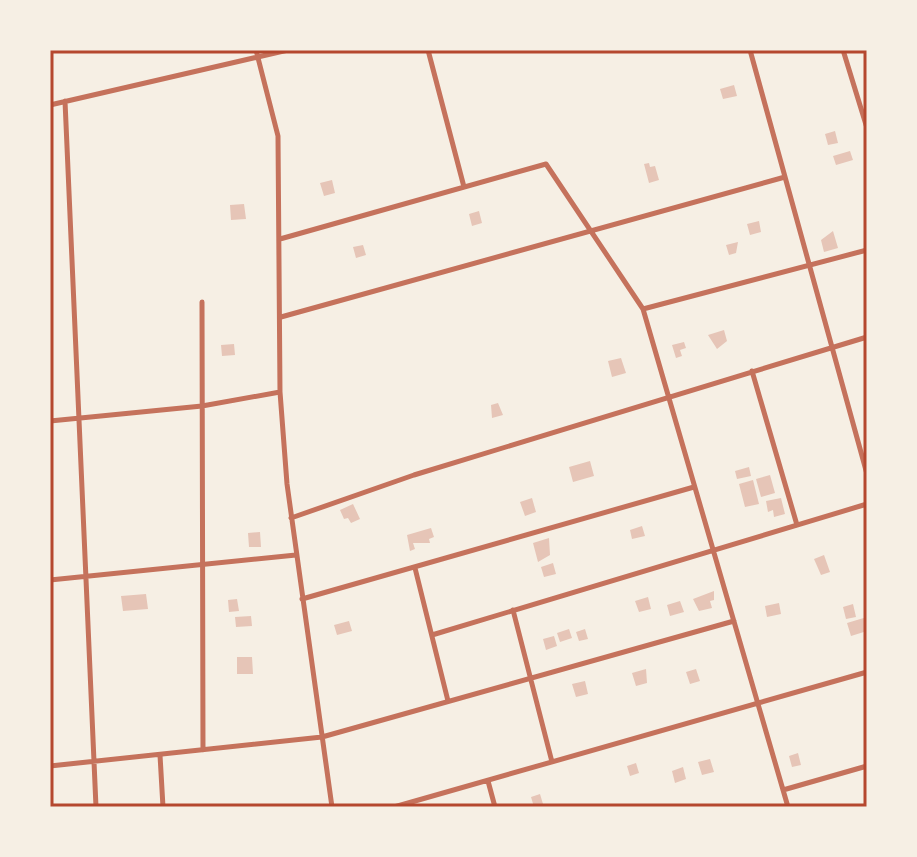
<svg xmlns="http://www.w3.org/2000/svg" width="917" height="857" font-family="'Alegreya Sans',sans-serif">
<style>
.building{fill:#e6c5b7}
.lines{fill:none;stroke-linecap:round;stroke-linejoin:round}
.minor{stroke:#c5725c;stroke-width:5}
.neatline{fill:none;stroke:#b5482f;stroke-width:3}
</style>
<rect width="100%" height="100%" fill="#f6efe4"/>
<path class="building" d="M734,85L737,96L723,99L720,89Z
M835,131L838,143L828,145L825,134Z
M850,151L853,160L836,165L833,156Z
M649,163L650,167L655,166L659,180L649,183L644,164Z
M332,180L335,193L324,196L320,183Z
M244,204L246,219L231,220L230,205Z
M479,211L482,223L472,226L469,214Z
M759,221L761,232L750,235L747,224Z
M833,231L838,248L824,252L821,240Z
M738,242L736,253L729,255L726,245Z
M363,245L366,255L356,258L353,247Z
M724,330L727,341L717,349L708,335Z
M684,342L686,348L680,350L682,356L676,358L672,345Z
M234,344L235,355L222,356L221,345Z
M621,358L626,373L612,377L608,361Z
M498,403L503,415L492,418L491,405Z
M590,461L594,476L573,482L569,467Z
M749,467L751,476L737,479L735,471Z
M770,475L775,493L761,497L756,479Z
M753,480L759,504L745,507L739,484Z
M532,498L536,512L525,516L520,502Z
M781,498L785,514L774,517L773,510L768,512L766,501Z
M353,504L360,519L351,523L348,518L344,519L340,510Z
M642,526L645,536L632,539L630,530Z
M431,528L434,537L429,539L430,543H413L415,549L410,551L407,535Z
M260,532L261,547H249L248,533Z
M549,538L550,555L538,562L533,543Z
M824,555L830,572L821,575L814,559Z
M553,563L556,574L544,577L541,567Z
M714,591V600L710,601L712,608L699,611L693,599Z
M146,594L148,609L123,611L121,596Z
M648,597L651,609L639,612L635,601Z
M237,599L239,611L229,612L228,600Z
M680,601L684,612L670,616L667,605Z
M779,603L781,614L767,617L765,606Z
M853,604L856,617L846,619L843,607Z
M251,616L252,626L236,627L235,617Z
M867,617V631L851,636L847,623Z
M349,621L352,631L337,635L334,625Z
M569,629L572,638L560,642L557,633Z
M585,629L588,639L579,641L576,632Z
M554,636L557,646L546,650L543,639Z
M237,657H252L253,674H237Z
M646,669L647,683L636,686L632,673Z
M696,669L700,681L690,684L686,672Z
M585,681L588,694L576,697L572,684Z
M798,753L801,765L792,767L789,756Z
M710,759L714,772L702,775L698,762Z
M636,763L639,773L630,776L627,766Z
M683,767L686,779L675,783L672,771Z
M540,794L543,804L534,807L531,797Z"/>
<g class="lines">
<path class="minor" d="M256,50L278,136L280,392L287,484L332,807
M428,50L464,187
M750,50L867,474
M843,50L867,128
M65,101L96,807
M50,105L288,50
M280,239L546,164L643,309L788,807
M202,302L203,750
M643,309L867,250
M281,317L785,177
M752,371L797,525
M50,421L202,406L280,392
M291,518L414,475L867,337
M415,568L448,701
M50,580L296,555
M302,599L694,487
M513,610L552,762
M432,635L867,504
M160,755L163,807
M50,766L322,737L734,621
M488,781L495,807
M783,790L867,766
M394,807L867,672"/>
</g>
<rect width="917" height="857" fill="none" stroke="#f6efe4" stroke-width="104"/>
<rect x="52" y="52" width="813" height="753" class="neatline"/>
</svg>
